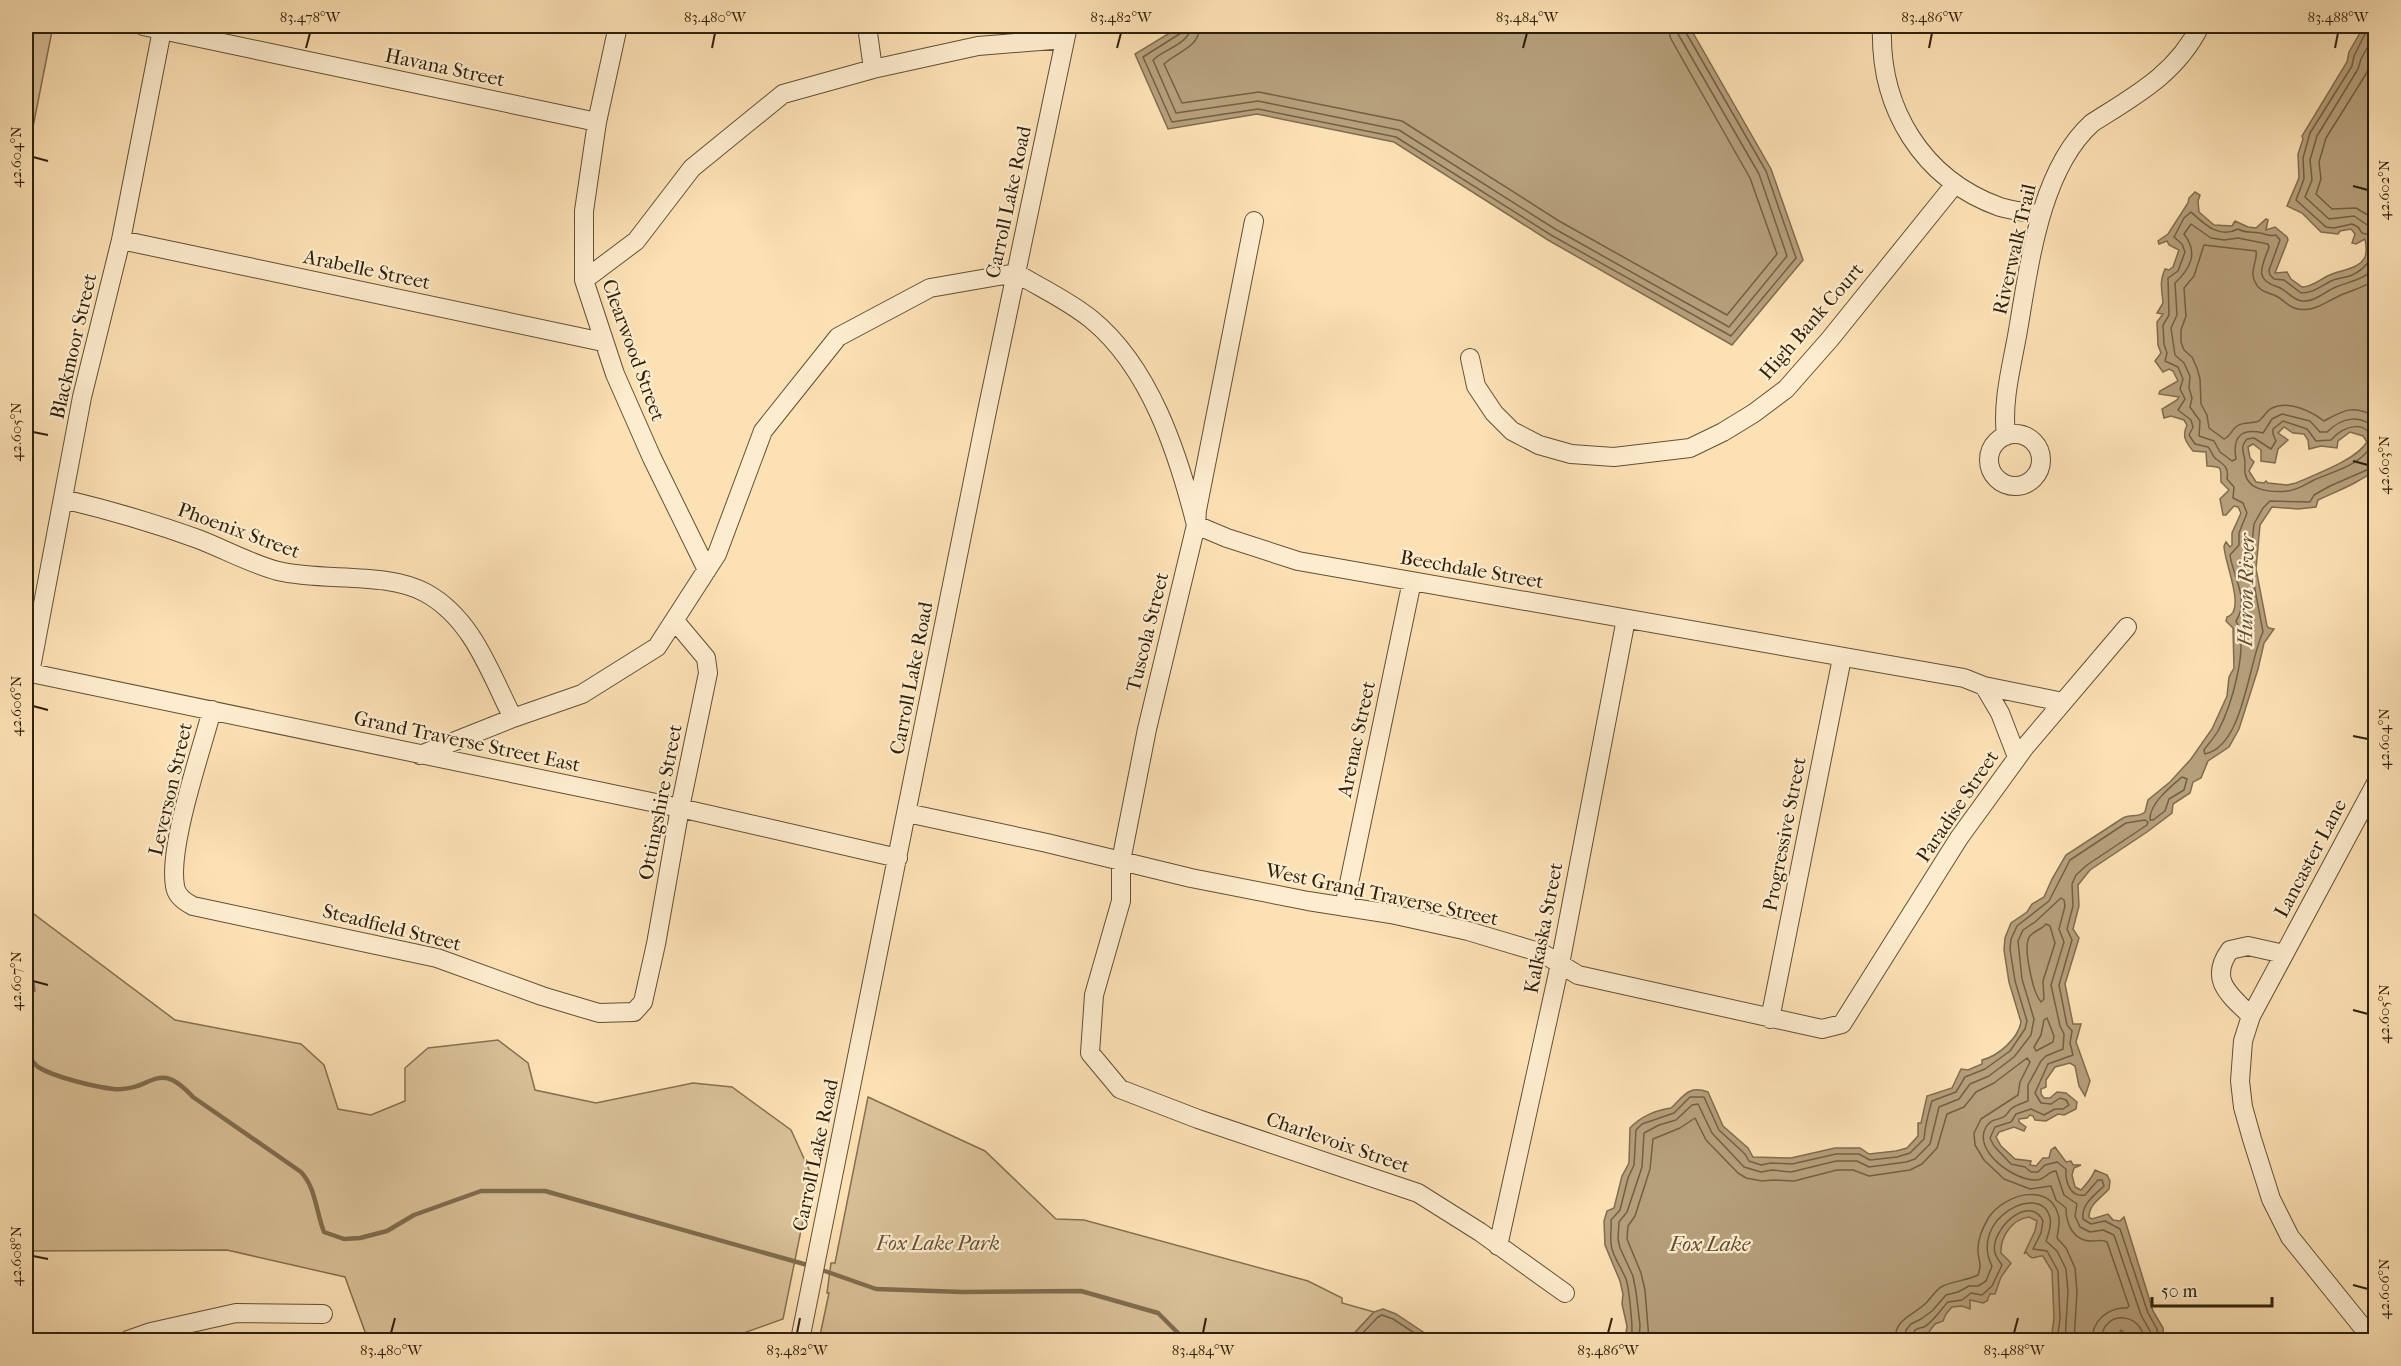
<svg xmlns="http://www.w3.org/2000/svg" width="2401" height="1366" font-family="'IM FELL French Canon',serif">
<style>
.green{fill:#d9c097;stroke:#847051;stroke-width:1.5}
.water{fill:#b69f7b;stroke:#806c4e;stroke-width:1.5;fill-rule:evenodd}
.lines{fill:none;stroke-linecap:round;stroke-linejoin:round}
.shore{stroke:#726043;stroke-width:1.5}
.stream{stroke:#806c4e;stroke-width:4.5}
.minor-casing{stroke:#625035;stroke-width:20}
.minor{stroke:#fdecce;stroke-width:18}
.ticks{fill:none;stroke:#2e200b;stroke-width:2}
.labels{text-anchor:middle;stroke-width:4.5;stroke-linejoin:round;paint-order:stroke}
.street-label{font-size:20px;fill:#2e200b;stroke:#fdecce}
.park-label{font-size:20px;font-style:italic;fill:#615035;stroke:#fdecce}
.water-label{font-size:21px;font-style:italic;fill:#5e4c32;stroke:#fdecce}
.neatline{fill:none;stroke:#2e200b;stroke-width:2}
.ticks-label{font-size:15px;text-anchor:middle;fill:#2e200b}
</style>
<rect width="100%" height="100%" fill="#fce1b4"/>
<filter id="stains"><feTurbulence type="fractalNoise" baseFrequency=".00333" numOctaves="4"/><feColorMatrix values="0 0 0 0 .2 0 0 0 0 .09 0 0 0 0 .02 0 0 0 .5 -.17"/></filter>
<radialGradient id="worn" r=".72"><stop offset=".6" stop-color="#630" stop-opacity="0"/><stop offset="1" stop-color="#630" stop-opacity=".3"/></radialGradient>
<path class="green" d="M26,26H53L26,162Z
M26,910L31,912L175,1020L301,1044L324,1065L338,1109L371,1115L405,1101V1068L428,1048L498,1040L528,1063L535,1090L596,1103L693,1083L732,1087L791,1130L812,1176L783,1319L724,1340H368L345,1277L227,1250L26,1251V994L35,991L34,983L26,982Z
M868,1097L985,1151L1056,1219L1084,1220L1308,1281L1342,1298V1303L1374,1312L1348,1340H819L829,1293H827L831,1263H835Z
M2027,1193L2072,1227L2138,1340H1721Z"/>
<path class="water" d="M1181,26H1689L1771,169L1803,260L1732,345L1548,240L1394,142L1257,114L1168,129L1135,54Z
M2364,26H2376L2375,470C2357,484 2339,490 2318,500L2316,507L2298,509L2272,507L2260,525L2256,569L2267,626L2269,628L2274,629L2264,643L2258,669L2239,729L2229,747L2208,761L2201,778L2193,782L2190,793L2173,804L2172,813L2147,832L2090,870L2078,885L2079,906L2073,929L2079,938L2065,984L2073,1024H2081L2076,1042L2090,1081L2085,1096L2079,1086L2075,1066L2070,1063L2055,1067L2046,1080V1087L2041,1089V1094L2044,1098H2050L2057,1092L2066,1093L2077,1102L2076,1109L2064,1115L2058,1114L2046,1121L2035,1120L2033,1116L2030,1115L2027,1118L2019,1119V1122L2026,1127L2024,1131L2014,1127L1999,1132L1996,1137L2001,1146L2015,1159L2031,1161L2030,1165L2036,1166L2043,1158H2049L2051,1150L2055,1147L2066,1162L2071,1161L2073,1165H2081L2074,1168L2072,1175L2075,1187L2081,1190C2085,1186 2093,1176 2095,1170L2107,1175L2110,1181L2109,1189C2101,1198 2089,1204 2089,1217L2092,1219L2108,1214L2113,1220L2120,1221L2124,1217L2153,1311L2163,1328L2164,1340C2148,1341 2134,1342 2121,1330L2113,1340H2051L2054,1318L2052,1271L2043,1256C2035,1255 2034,1263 2026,1252L2024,1254L2035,1231L2037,1221L2029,1217C2012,1219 2000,1237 2001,1253L2011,1263L2001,1277L1995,1294H1990L1987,1301L1983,1303L1970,1300V1309L1962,1306L1952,1307L1946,1314L1943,1321L1935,1324L1928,1333L1919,1334L1915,1340H1625L1627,1326L1622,1304L1623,1294L1620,1281L1605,1245L1604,1221L1607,1211L1614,1208L1622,1176L1629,1163L1630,1128C1640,1117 1656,1110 1671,1108C1684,1096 1688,1085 1708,1092L1723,1126L1748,1148L1753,1157L1791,1158L1835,1148H1860L1869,1154L1896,1151L1907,1148L1918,1136V1123H1921L1927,1096L1952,1088L1961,1069L1968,1070L1982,1064V1060C1998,1056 2018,1039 2021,1022L2009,982L2004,950L2005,938L2011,923L2027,912L2032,904L2044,897L2052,879L2066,855L2123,818C2130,814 2138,818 2145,812L2148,800L2170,782L2191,759L2212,729L2227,696L2229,677L2234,668L2233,628L2226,621L2227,617C2247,611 2224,562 2224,546L2226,542L2230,547L2232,545V533L2241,513L2238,507L2234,506L2226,515H2223L2220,499L2229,490L2221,482C2220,467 2224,467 2207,466L2206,452L2193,451C2185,441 2182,436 2187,425L2184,420L2171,416L2164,418L2162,409L2177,400L2179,397L2159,394L2160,391L2178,381L2173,371L2169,369L2163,372L2155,361L2161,353L2158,345L2157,322L2163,314L2157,313L2163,303C2162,290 2159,282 2165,269L2169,270L2173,267L2179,250L2169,245L2167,241L2159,244L2158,241L2168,234L2188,203L2189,198L2195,192L2200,195L2198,201L2199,212L2214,225L2232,226L2235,221L2248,227L2256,228L2266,219L2268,220L2266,230L2275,227L2287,237L2288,240L2275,273L2287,272L2291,279L2302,287C2313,287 2321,278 2332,274C2342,270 2359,269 2365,257C2367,252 2366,244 2365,239L2356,244L2352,243L2355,234L2351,229L2340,231L2338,234L2321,232L2302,213L2287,206L2299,178L2298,154L2303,139L2302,136L2347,62L2349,52ZM2284,427L2293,433L2304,434L2308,440L2309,449L2321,446L2337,448L2338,441L2350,432L2363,436L2367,442C2356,460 2316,474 2296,483L2287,485L2268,483L2266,481L2264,483L2256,482L2249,471L2254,462L2250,458L2248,447L2253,444L2261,450V461L2275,463L2278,449L2288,440L2278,433Z
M1383,1309L1396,1314L1435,1340H1348L1374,1312Z"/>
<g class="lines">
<path class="shore" d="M1183,26L1181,33L1143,57L1172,122L1258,109L1396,137L1551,235L1731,336L1796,258L1766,171L1685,31L1684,26
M1191,26C1190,44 1164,49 1153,60L1176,113L1258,101L1399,130L1555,229L1729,327L1787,256L1759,174L1678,34L1677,26
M1200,26C1199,48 1178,51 1164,64L1182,103L1259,92L1402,121L1559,221L1727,315L1777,254L1750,178L1671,39L1667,26
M2369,26L2354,56L2352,66L2310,133L2303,158L2304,179L2296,200L2326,227L2334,228L2352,224L2358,227L2362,233L2369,235C2379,253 2367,269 2350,276C2344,278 2337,278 2331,281C2321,286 2314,293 2301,293L2284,280L2274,279L2270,275L2269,270L2280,240L2276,235C2268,237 2267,234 2260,233C2251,231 2247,234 2238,229C2219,239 2204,224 2191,212L2184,218L2174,237L2182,244L2185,252L2178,271L2168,278L2169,315L2163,325L2164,344L2167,353L2165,361L2178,367L2183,379L2180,389L2185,399L2178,410L2191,420L2193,427L2189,435L2195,444L2208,447C2211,450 2213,457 2216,459C2225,465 2229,468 2227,479L2234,487L2233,498L2243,503L2247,513L2239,533V545L2230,555C2233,577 2250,600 2236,621C2250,645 2231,707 2218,731C2214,738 2208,744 2204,750L2205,754C2244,746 2248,663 2263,632L2250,563L2254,524L2263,508L2270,501L2310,502L2314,495L2330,486L2376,466
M2376,32L2361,59L2358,69L2317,136L2310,160L2312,180L2305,197L2329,219L2354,216L2376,231
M2376,50L2366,74L2326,138L2319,162L2321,179L2316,194L2332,209L2356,208L2376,220
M2376,266C2365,280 2350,281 2336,287C2324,292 2315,302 2302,301C2292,300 2287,290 2278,287C2253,279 2262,267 2269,247L2268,244L2238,238L2224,240L2211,238L2191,224L2184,234C2199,253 2190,269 2175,283L2177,315L2171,328L2175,355L2184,363L2190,376L2189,388L2192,398L2190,407L2200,421L2199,436L2214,441L2220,452L2232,461L2236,459C2232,436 2242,428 2263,433L2272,419L2282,414L2310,421L2320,432H2327C2341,418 2362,412 2376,431
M2376,279C2362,289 2351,290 2337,297C2324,303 2313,312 2298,309C2289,308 2285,301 2278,297C2269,292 2260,293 2255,282C2249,271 2258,261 2256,251L2204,245L2194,276L2184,288L2186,316L2181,330V342L2184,350L2192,357L2197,368L2200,379L2201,404L2207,415L2209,428L2224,439C2230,437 2231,430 2237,426C2244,421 2253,424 2259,421C2264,417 2266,411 2272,408C2288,400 2311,411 2324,421C2344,410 2353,404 2376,417
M2283,421L2307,429L2316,441L2331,440C2343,425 2370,418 2372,444C2362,465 2334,471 2314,480C2306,484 2298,490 2288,491C2268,493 2242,490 2245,465C2246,454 2238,449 2247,439L2254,438L2271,449L2276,441L2273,434V429Z
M2182,777L2187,779L2184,790L2169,799L2165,811L2153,820H2150C2149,804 2170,787 2182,777Z
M2046,924L2050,926L2055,943L2043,981L2044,999L2041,1002C2033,993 2022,945 2030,936C2034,931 2042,929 2046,924Z
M2047,1018L2054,1036L2053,1042L2036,1051L2034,1047L2041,1035L2044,1020Z
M1356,1340L1378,1317L1382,1315L1393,1319L1425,1340
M1631,1340C1634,1333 1629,1288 1626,1279C1622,1269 1615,1260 1612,1249C1609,1239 1612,1230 1611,1220L1620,1210L1628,1178L1634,1165L1636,1130L1642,1124L1674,1113L1690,1097H1704L1719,1130L1745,1154L1749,1161L1761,1165L1771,1163L1792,1164L1836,1154H1859L1870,1160L1897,1157L1910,1153L1924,1139C1925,1127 1928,1114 1932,1101L1956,1092L1965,1077L1985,1069L2010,1051L2025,1029L2027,1021L2015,981L2010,949L2011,939L2017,926L2049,901L2070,860L2126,823L2145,820L2148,822L2147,825L2087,865L2076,875L2072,884L2073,906L2067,929L2072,940L2059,985L2067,1025L2072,1031L2070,1043L2073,1055L2048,1064L2035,1093L2041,1103L2051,1104L2060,1098L2066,1100L2069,1105L2063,1109H2055L2044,1115L2031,1109L2016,1114L2011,1122L1995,1127L1990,1138L1994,1146L2011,1164L2025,1167L2031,1172H2038L2045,1165L2057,1162L2066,1169C2065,1181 2070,1198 2085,1195L2098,1180H2102L2104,1186C2095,1195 2081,1204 2083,1219L2091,1224L2105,1221L2120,1229L2148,1313L2157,1329L2159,1340
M1639,1340L1640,1325L1636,1292L1633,1276L1620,1248L1618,1239L1619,1222L1627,1212L1642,1167L1644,1133L1659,1125L1676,1120L1692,1105L1698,1104L1712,1133L1744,1167L1761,1172L1772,1170L1791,1172L1836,1161H1857L1869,1167L1906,1162L1915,1159L1930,1144L1939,1107L1959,1099L1970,1084L1989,1076L2014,1057L2031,1035L2034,1019L2022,979L2018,941L2023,930L2035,922L2061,898L2064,900L2065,906L2059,929L2064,942L2051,985L2060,1026L2064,1034L2063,1049L2046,1056L2041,1061L2028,1085V1101C2023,1103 2015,1105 2011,1109C2009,1110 2008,1114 2005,1116C1998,1121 1991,1118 1986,1127C1972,1151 2015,1181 2036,1180C2045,1180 2048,1171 2056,1171L2064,1195L2077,1204L2075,1216L2080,1227L2090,1232L2103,1230L2114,1235L2141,1315L2150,1331L2151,1340
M1649,1340L1645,1290L1641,1273L1627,1239L1628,1226L1635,1216L1650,1169L1653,1139L1680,1128L1695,1118L1706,1140L1738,1173L1746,1178L1762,1181L1773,1180L1794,1181L1837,1170H1853L1869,1176L1910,1170L1922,1164L1937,1148L1947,1114L1964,1107L1976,1092L1994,1083L2027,1058L2030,1062L2020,1082L2018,1095L1981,1119L1974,1133L1975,1145L1984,1160L2004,1179L2030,1189L2051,1186L2056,1200L2066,1208C2066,1225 2074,1242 2093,1241C2099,1241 2101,1239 2107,1242L2129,1306L2127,1308C2108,1307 2092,1321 2092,1340
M1895,1340C1895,1318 1913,1316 1926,1303C1932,1297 1935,1290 1943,1286C1954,1281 1968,1280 1978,1275C1982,1263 1979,1263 1978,1252C1977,1240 1983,1227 1989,1217C2004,1195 2048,1181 2058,1214C2061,1222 2058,1230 2057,1238L2066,1248L2075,1268L2077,1292L2074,1340
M1904,1340L1906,1330L1911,1324L1921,1319L1932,1311L1946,1295L1958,1292L1969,1286H1978L1986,1281L1992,1266C1968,1218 2042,1181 2050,1218C2052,1226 2048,1235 2046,1241L2057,1251L2066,1269L2068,1292L2065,1340
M1911,1340L1915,1330C1918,1328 1921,1328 1924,1327C1933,1322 1941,1309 1948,1302L1962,1300L1971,1293L1982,1295L1992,1286L2002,1265C2000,1262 1996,1257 1995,1253C1989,1231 2029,1192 2043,1221L2041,1233L2033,1249L2047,1251L2058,1271L2060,1319L2057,1340
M2101,1340C2103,1309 2142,1312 2144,1340"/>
<path class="stream" d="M26,1054C30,1058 33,1063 38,1067C54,1077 95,1087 114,1089C153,1092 156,1057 193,1097L301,1172C316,1188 316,1212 324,1232L344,1239L360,1238L387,1231L414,1215L481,1191H545L811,1266
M819,1269L876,1289L962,1292L1081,1291L1158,1313L1185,1340"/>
<g class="minor-casing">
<path id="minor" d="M143,26L597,122
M618,26L597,122L584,211V280L615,374L652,458L707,570
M867,26L873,69
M1882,26C1879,108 1922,179 2000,207C2013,211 2028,212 2041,215
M1254,221L1197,510L1196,525L1147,729L1121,861V901L1094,995L1090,1053L1120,1089L1198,1119L1418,1193L1480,1232L1565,1293
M121,240L603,342
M584,280L636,241L692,168L783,94L873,69L978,46L1065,39
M1470,358L1476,386L1494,413L1512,431L1539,445L1571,454L1614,457L1690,448L1723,432L1754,413L1786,389L1830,339L1955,184
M1989 460a26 26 0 1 1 52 0a26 26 0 1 1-52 0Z
M2006,436C2002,402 2011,369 2017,336C2029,268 2039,171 2092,123C2136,95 2176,74 2200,26
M63,499C109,510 154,523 198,539C224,549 251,564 278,571C323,582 386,571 426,593C473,619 490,673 513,718
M26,672L680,808L898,858
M30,673L82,397L121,240L162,30
M1984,686L2063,702
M212,710C201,752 168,846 175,886C176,895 185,902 193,906L437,958L542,996L599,1013L634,1012L643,1002L656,944L680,808L708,673L706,658L675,621
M420,755L513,718L582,694L657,647L717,554L763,431L838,337L930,288L1016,273C1041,288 1069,301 1091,319C1150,367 1178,453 1196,525L1227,538L1298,561L1964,678L1984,686L2000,713L2017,757
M907,813L1047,843L1191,878L1308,901L1391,914L1468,931L1542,953L1578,975L1822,1029L1842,1024L1959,838L2025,747L2127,627
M1344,907L1412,581
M2251,1016C2230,995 2208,980 2230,950L2248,946L2284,954
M1770,1019L1842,658
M1498,1246L1560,964L1626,619
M128,1340L151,1332L236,1313L323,1314
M800,1340L987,411L1068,26
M2373,1340L2290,1237L2271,1199L2252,1139L2243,1107L2240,1081L2243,1041L2251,1016L2376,783"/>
</g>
<use href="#minor" class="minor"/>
</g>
<path class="ticks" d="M306,48L310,33M712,48L715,33M1117,48L1121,33M1523,48L1527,33M1929,48L1932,33M2335,48L2338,33M33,157L48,161M2353,186L2368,190M33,432L48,435M2353,461L2368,465M33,706L48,710M2353,736L2368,739M33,981L48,985M2353,1010L2368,1014M33,1256L48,1259M2353,1285L2368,1289M391,1333L395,1318M797,1333L800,1318M1203,1333L1206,1318M1608,1333L1612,1318M2014,1333L2018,1318"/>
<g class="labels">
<g class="street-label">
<text transform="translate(445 67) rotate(12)" y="7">Havana Street</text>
<text transform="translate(1008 202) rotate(-78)" y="7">Carroll Lake Road</text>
<text transform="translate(2014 249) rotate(-77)" y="7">Riverwalk Trail</text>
<text transform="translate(367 269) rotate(12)" y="7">Arabelle Street</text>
<text transform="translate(1811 321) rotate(-49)" y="7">High Bank Court</text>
<text transform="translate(73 346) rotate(-77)" y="7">Blackmoor Street</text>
<text transform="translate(634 350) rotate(70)" y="7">Clearwood Street</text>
<text transform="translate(239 530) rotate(20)" y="7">Phoenix Street</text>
<text transform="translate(1472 569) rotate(10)" y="7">Beechdale Street</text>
<text transform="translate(1147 632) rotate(-76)" y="7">Tuscola Street</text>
<text transform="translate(911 678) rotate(-79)" y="7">Carroll Lake Road</text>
<text transform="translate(1356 739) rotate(-78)" y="7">Arenac Street</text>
<text transform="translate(467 741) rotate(12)" y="7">Grand Traverse Street East</text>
<text transform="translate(170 789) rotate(-77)" y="7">Leverson Street</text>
<text transform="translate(660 802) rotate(-79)" y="7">Ottingshire Street</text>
<text transform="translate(1957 806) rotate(-56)" y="7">Paradise Street</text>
<text transform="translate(1784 834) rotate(-79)" y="7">Progressive Street</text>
<text transform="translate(2310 858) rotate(-62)" y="7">Lancaster Lane</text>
<text transform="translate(1382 894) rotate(12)" y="7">West Grand Traverse Street</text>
<text transform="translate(392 927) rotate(14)" y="7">Steadfield Street</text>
<text transform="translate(1543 928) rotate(-79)" y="7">Kalkaska Street</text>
<text transform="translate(1338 1142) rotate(19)" y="7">Charlevoix Street</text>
<text transform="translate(815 1155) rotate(-78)" y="7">Carroll Lake Road</text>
</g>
<g class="park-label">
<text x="938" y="1250">Fox Lake Park</text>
</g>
<g class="water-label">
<text transform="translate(2246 590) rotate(-89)" y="7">Huron River</text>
<text x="1710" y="1251">Fox Lake</text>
</g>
</g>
<rect width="2401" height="1366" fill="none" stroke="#fce1b4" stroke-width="66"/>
<path d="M2152 1297v9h120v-9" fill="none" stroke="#2e200b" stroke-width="3"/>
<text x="2161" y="1297" font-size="18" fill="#2e200b" stroke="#fdecce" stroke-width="4.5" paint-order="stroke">50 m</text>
<rect x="33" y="33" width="2335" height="1300" class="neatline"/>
<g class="ticks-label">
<text x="310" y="22">83.478°W</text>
<text x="715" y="22">83.480°W</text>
<text x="1121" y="22">83.482°W</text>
<text x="1527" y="22">83.484°W</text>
<text x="1932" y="22">83.486°W</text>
<text x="2338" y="22">83.488°W</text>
<text transform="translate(16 157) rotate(-90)" y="5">42.604°N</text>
<text transform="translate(2384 190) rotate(-90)" y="5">42.602°N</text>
<text transform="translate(16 432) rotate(-90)" y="5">42.605°N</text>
<text transform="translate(2384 465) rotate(-90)" y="5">42.603°N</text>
<text transform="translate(16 706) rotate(-90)" y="5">42.606°N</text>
<text transform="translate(2384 739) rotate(-90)" y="5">42.604°N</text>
<text transform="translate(16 981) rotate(-90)" y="5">42.607°N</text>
<text transform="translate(2384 1014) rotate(-90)" y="5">42.605°N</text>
<text transform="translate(16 1256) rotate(-90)" y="5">42.608°N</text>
<text transform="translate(2384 1289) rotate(-90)" y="5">42.606°N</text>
<text x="391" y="1355">83.480°W</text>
<text x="797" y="1355">83.482°W</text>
<text x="1203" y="1355">83.484°W</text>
<text x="1608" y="1355">83.486°W</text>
<text x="2014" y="1355">83.488°W</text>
</g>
<rect width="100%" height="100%" filter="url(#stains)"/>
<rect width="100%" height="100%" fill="url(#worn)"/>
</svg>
